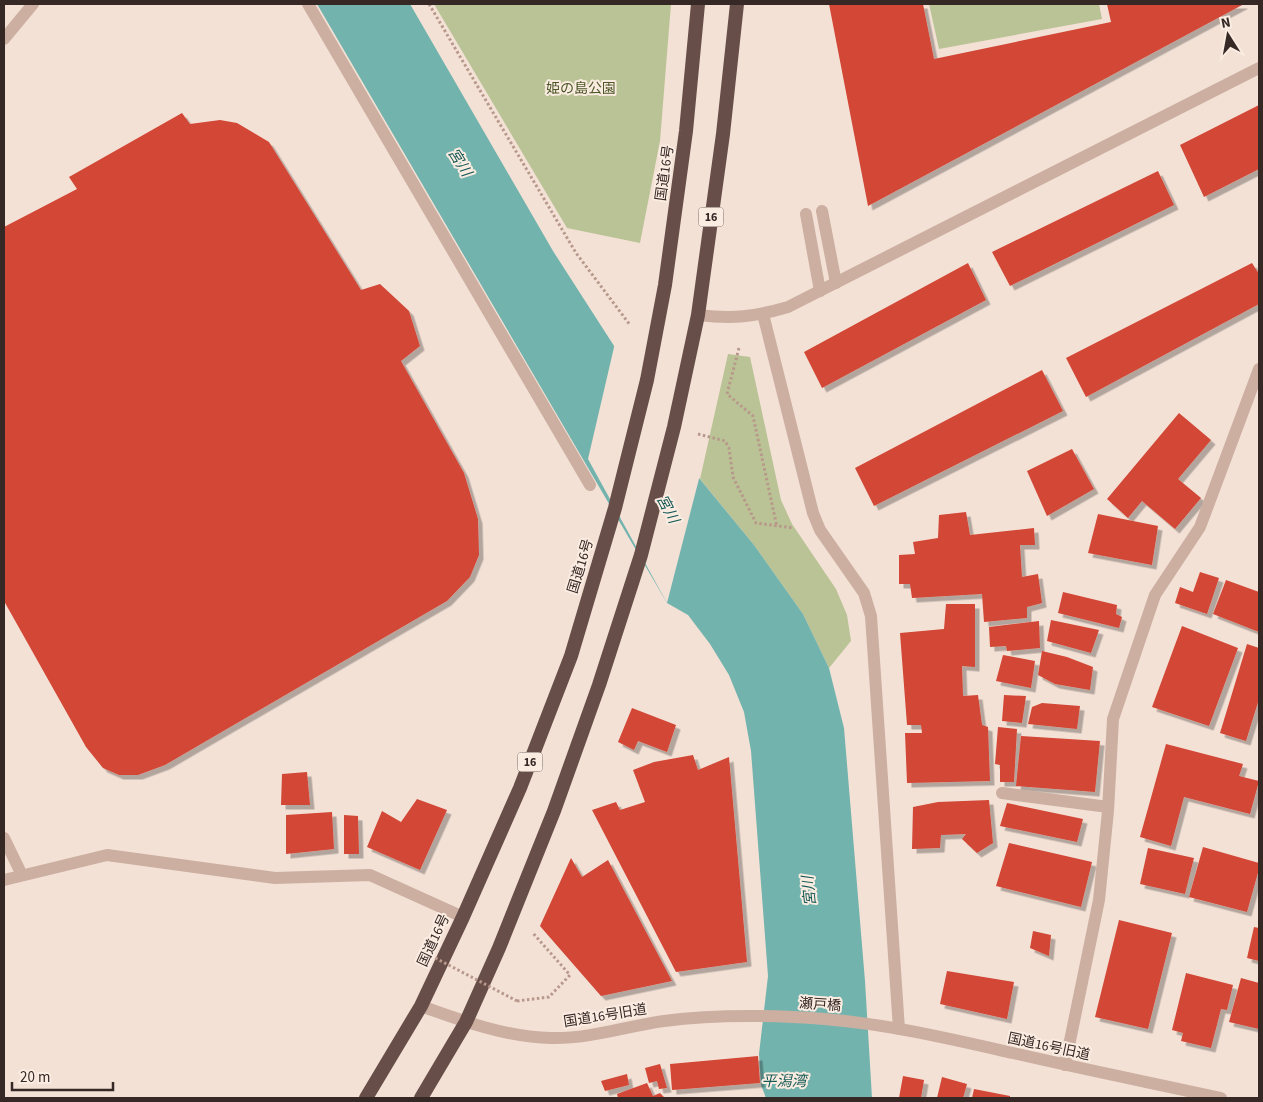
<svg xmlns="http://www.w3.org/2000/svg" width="1263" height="1102" font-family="'Source Sans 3','Noto Sans JP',sans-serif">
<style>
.green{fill:#bac395}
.water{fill:#72b3ad}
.pier{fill:#f3e1d6}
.building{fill:#d24635;filter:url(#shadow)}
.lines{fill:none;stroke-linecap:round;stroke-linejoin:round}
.path{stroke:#b8988b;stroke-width:3;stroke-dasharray:2.5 2.5;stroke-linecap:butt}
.service{stroke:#ccafa1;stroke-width:12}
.pedestrian{stroke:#ccafa1;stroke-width:12}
.minor{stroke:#ccafa1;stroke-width:12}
.tertiary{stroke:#ccafa1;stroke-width:12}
.trunk{stroke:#684e48;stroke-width:14}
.path-bridge{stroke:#b8988b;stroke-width:3;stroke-dasharray:2.5 2.5;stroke-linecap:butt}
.labels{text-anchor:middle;stroke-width:4;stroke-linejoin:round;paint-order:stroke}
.shield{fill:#fbece2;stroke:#70635e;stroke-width:1}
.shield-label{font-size:12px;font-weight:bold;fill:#352825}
.park-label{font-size:14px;fill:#4b5626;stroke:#fbece2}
.street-label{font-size:14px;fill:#352825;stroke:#fbece2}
.water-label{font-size:15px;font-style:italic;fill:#165a56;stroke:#fbece2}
</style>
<defs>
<filter id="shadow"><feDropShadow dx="4.5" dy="4.5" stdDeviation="0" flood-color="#0004"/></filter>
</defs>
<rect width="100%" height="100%" fill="#f3e1d6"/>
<path class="green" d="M434,4H671L660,141L640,243L567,228Z
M929,4H1099L1102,19L939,49Z
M728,354L750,357L781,500L792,524L836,589L847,615L851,641L829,668L803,614L754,545L700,479Z"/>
<path class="water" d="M317,4H410L553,251L699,478L754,545L803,614L829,668L844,728L865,981L872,1098H766L761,1085L759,1054L768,976L751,751L744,712L729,675L710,644L688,615L667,603Z"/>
<path class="pier" d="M615,343L700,475L667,603L588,459Z"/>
<path class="building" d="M829,4H923L934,59L1111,22L1107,4H1244L868,206Z
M1259,105V169L1204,197L1180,145Z
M182,113L190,124L220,120L237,123L269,142L361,290L380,284L409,311L420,346L401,361L464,473L478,519L479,555L470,577L447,601L165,765L138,775H119L103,768L86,747L4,601V227L77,189L69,177Z
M1158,171L1174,205L1010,286L992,252Z
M968,263L986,300L822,388L804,352Z
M1252,263L1259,274V304L1086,397L1066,358Z
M1042,370L1063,411L874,506L855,468Z
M1179,413L1211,440L1178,479L1201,498L1175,529L1142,501L1128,518L1107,499Z
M1072,449L1094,489L1047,516L1027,471Z
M966,512L970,535L1034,528L1035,545H1020L1022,577L1038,574L1042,603L1027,607V618L984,622L982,594L912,598L910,584H899V555L915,554L913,542L938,538L939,515Z
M1098,514L1158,526L1152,565L1088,553Z
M1200,572L1219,578L1207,614L1175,603L1180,587L1193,592Z
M1226,580L1259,592V632L1213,614Z
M1063,592L1117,605L1116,614L1122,617L1119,628L1058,613Z
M946,604H975V667L962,666L963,696L978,695L982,725L988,727L990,781L907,783L905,733H922L921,725H907L900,633L944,629Z
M1051,620L1099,630L1091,653L1047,641Z
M1039,621L1040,648L1007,651L1006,646L990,647L989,627Z
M1182,626L1238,648L1209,726L1152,707Z
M1247,644L1259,648V699L1246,741L1220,733Z
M1042,651L1067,657L1093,667L1090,690L1055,684L1038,675Z
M1003,655L1035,661L1031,688L996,681Z
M1004,695L1026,696L1022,723L1002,721Z
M1042,703L1080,706L1077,729L1028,724L1032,707Z
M632,708L676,725L667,752L638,741L634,750L618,742Z
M998,727L1017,729L1014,782H1000V765L995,764Z
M1021,736L1100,741L1095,792L1016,786Z
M1166,744L1243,764L1239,776L1259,781L1250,814L1184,797L1171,846L1140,837Z
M693,755L698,770L729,757L747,962L676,972L592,810L616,802L620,810L645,802L633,770L654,762Z
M307,772L310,805H281L282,774Z
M417,799L447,810L420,870L367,847L382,811L401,822Z
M989,800L993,843L977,853L962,839L966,834L941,835L940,848L912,849L913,807L938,802Z
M1007,803L1083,819L1077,842L1000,826Z
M332,812L334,849L286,854V815Z
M344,815L358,816L359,854H344Z
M1009,843L1092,862L1081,907L996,886Z
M1203,847L1259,863V869L1247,912L1189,897Z
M1148,848L1194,858L1185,894L1140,884Z
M571,858L582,877L608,860L672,981L601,996L540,926Z
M1119,920L1172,933L1148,1029L1095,1017Z
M1254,927L1259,928V961L1247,958Z
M1033,931L1051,935L1049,956L1030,948Z
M947,971L1014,982L1007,1019L940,1004Z
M1186,973L1233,985L1227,1010L1221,1009L1211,1048L1181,1041L1183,1033L1172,1030Z
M1241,978L1259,983V1029L1229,1022Z
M758,1056L760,1083L672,1090L670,1064Z
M660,1064L667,1088L659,1089L657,1081L649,1083L645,1068Z
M627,1074L629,1085L605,1091L601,1081Z
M903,1076L924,1080L921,1098H899Z
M942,1077L967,1084L963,1098H937Z
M647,1083L653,1096L660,1093L665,1098H618L617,1094Z
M974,1089L1010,1096V1098H972Z"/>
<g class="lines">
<path class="path" d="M429,4L576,253L630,325
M739,348L727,394L753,416L777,527
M698,434L725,441L729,448L733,477L756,523L794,528
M517,1001L549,997L570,975L532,932"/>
<path class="service" d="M822,211L836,283
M806,214L820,291
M1002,793L1108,807"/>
<path class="pedestrian" d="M308,4L590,485"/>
<path class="minor" d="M763,314L813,513L820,530L864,593L871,616L899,1029
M698,315C733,319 754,317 788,307L1259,68
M4,838L22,875
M4,880L107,855L275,878L370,875L463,917
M1065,1065L1099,900L1108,811L1113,719L1155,595L1200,527L1259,369"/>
<path class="tertiary" d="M4,39L33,4
M421,1006C462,1021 506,1037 551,1038C590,1039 627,1026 664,1021C717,1014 771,1015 824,1019C888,1024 951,1039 1013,1053C1082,1069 1152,1083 1221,1098"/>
<path class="trunk" d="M366,1098L421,1006L463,917L520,788L571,656L615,508L647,380L665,285L686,131L698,4
M421,1098L466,1022L499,948L554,811L599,685L641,555L674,427L698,315L723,134L737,4"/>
<path class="path-bridge" d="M422,951L517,1001"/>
</g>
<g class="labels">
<g class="shield">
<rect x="698.5" y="207.5" width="25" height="19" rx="4"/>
<rect x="517.5" y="752.5" width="25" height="19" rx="4"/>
</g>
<g class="shield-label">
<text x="711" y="221">16</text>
<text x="530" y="766">16</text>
</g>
<g class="park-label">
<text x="581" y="93">姫の島公園</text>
</g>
<g class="street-label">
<text transform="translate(664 173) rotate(-82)" y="5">国道16号</text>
<text transform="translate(580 566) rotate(-73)" y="5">国道16号</text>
<text transform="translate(433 940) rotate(-65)" y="5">国道16号</text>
<text transform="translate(820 1004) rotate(4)" y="5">瀬戸橋</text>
<text transform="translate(605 1015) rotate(-9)" y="5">国道16号旧道</text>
<text transform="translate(1049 1046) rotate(12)" y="5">国道16号旧道</text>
</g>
<g class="water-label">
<text transform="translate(460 162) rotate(58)" y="5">宮川</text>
<text transform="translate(668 509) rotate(62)" y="5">宮川</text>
<text transform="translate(809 891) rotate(-96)" y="5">宮川</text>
<text x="784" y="1086">平潟湾</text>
</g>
</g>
<rect width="1263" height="1102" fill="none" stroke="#352825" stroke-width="10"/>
<g transform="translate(1228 35) rotate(349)" stroke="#fbece2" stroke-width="4" paint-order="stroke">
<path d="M0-4L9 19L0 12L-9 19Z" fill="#352825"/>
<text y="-8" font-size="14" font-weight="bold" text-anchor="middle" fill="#352825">N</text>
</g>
<path d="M12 1082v8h101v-8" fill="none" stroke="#352825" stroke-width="2.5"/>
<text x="20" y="1082" font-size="15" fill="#352825" stroke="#fbece2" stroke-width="4" paint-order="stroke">20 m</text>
</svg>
